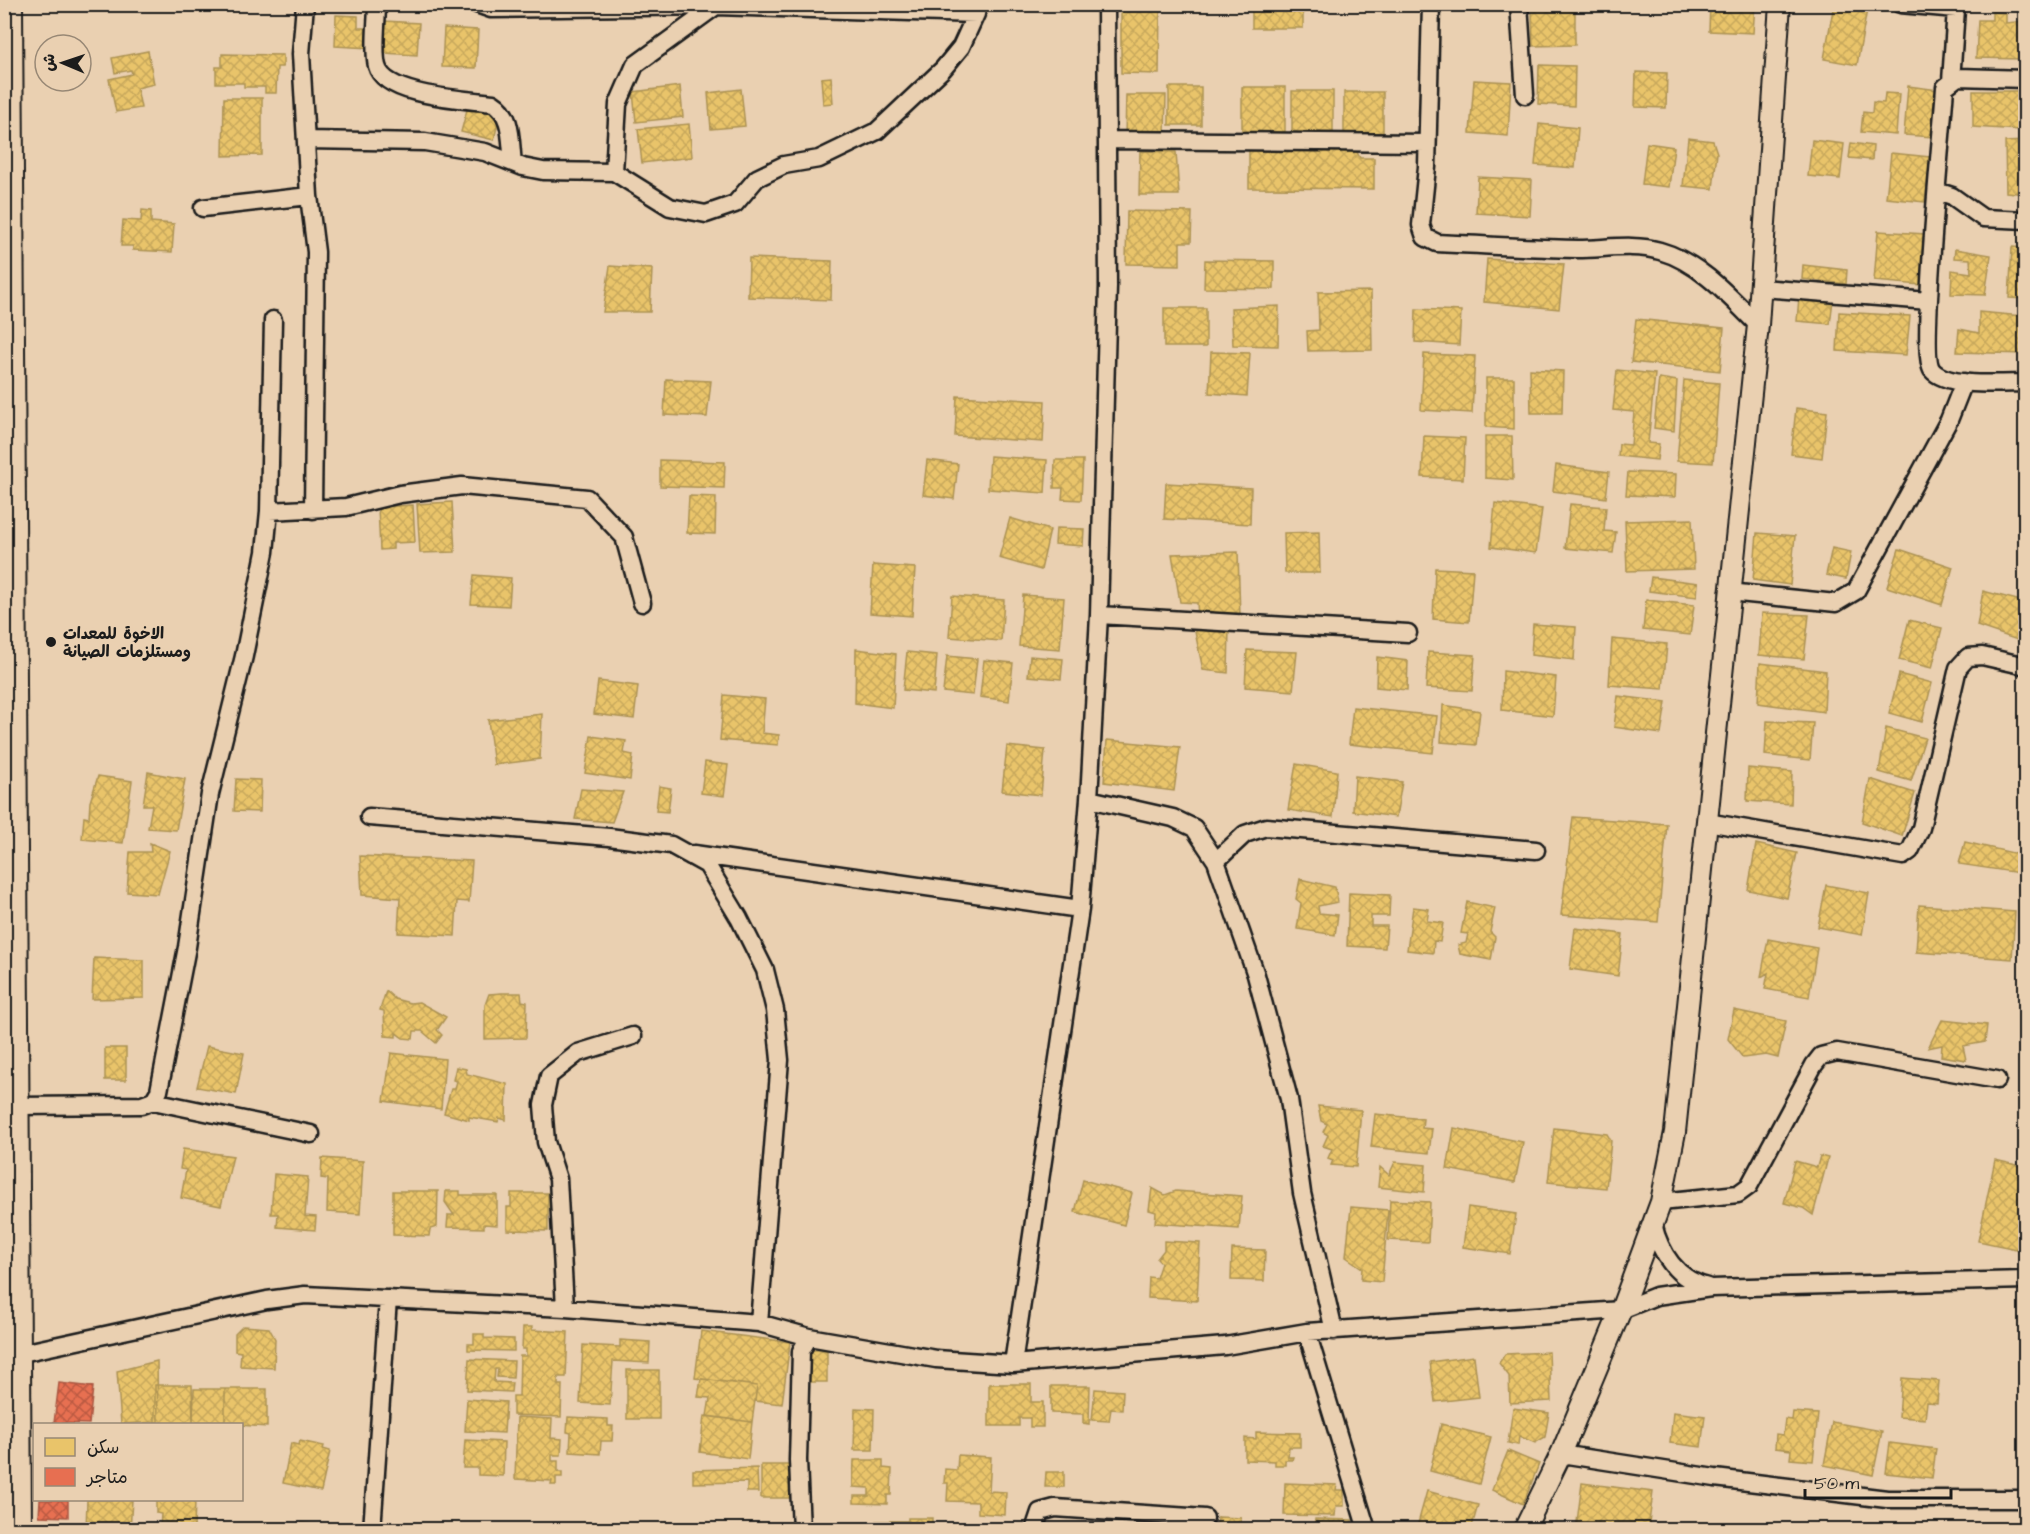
<svg xmlns="http://www.w3.org/2000/svg" width="2030" height="1534" font-family="'Architects Daughter','Playpen Sans Arabic',sans-serif">
<style>
.homes{fill:url(#homes-cross-hatch);stroke:#ac9253;stroke-width:1.5}
.shops{fill:url(#shops-cross-hatch);stroke:#aa5641;stroke-width:1.5}
.lines{fill:none;stroke-linecap:round;stroke-linejoin:round}
.minor-casing{stroke:#1c1c1c;stroke-width:21}
.tertiary-casing{stroke:#1c1c1c;stroke-width:24}
.primary-casing{stroke:#1c1c1c;stroke-width:30}
.minor{stroke:#ead0b1;stroke-width:16}
.tertiary{stroke:#ead0b1;stroke-width:20}
.primary{stroke:#ead0b1;stroke-width:26}
.poi-dot{fill:#1c1c1c;stroke:#ead0b1;stroke-width:2}
.labels{text-anchor:middle;stroke-width:6;stroke-linejoin:round;paint-order:stroke}
.poi-label{font-size:16px;font-weight:bold;fill:#1c1c1c;stroke:#ead0b1;text-anchor:start}
</style>
<defs>
<pattern id="homes-cross-hatch" width="8" height="8" patternUnits="userSpaceOnUse" patternTransform="scale(1.5)"><rect width="8" height="8" fill="#e9c46a"/><path d="M0 0l8 8M0 8l8-8" fill="none" stroke="#c7a85b"/></pattern>
<pattern id="shops-cross-hatch" width="8" height="8" patternUnits="userSpaceOnUse" patternTransform="scale(1.5)"><rect width="8" height="8" fill="#e76f51"/><path d="M0 0l8 8M0 8l8-8" fill="none" stroke="#ba5a42"/></pattern>
</defs>
<rect width="100%" height="100%" fill="#ead0b1"/>
<filter id="ink" filterUnits="userSpaceOnUse"><feTurbulence type="fractalNoise" baseFrequency=".0167" numOctaves="2"/><feDisplacementMap in="SourceGraphic" scale="12" xChannelSelector="R" yChannelSelector="G"/><feConvolveMatrix kernelMatrix="1 2 1 2 8 2 1 2 1" color-interpolation-filters="sRGB"/></filter>
<g filter="url(#ink)">
<path class="homes" d="M1252,4H1303V28H1252Z
M1710,4H1755L1753,33L1709,31Z
M1834,4H1868L1857,65L1824,59Z
M1121,8H1160L1159,74L1121,73Z
M1532,8H1575V45L1533,46Z
M1992,12L2006,13V23L2025,21L2022,59L1976,58L1978,20H1992Z
M336,15L358,16V28H370L369,48L335,46Z
M384,21L419,23L417,55L383,53Z
M444,28L478,30L476,68L442,67Z
M148,51L154,84L137,88L141,108L116,112L109,79L132,74L131,70L115,73L112,58Z
M222,54L283,55V67H277L276,93H265V87H244V83H216V67H222Z
M1539,65L1575,66L1574,106L1538,104Z
M1636,72L1667,73L1666,108L1635,107Z
M831,77L833,103L823,104L821,78Z
M1474,80L1511,82L1508,136L1470,133Z
M680,86L683,117L636,122L633,92Z
M1908,86L1938,90L1934,137L1904,135Z
M1169,87H1201V125H1169Z
M1242,87H1285V135L1242,134Z
M741,89L745,126L711,129L708,93Z
M1292,91H1333V133H1292Z
M1973,91H2023L2019,130L1973,127Z
M1344,92H1383V136H1344Z
M1885,93L1899,94L1896,135L1861,132L1863,112L1872,113L1873,102L1884,103Z
M1126,95H1166L1165,136H1125Z
M224,98H262V155L223,156Z
M468,106L500,113L494,140L461,132Z
M689,124L692,157L642,163L638,129Z
M1539,124L1578,128L1575,168L1535,165Z
M1688,138L1713,141L1717,153L1713,189L1683,186Z
M1812,140L1844,144L1840,179L1808,176Z
M2026,141V194L2006,192L2005,142Z
M1647,143L1674,147L1669,187L1642,184Z
M1851,143L1873,146L1872,160L1849,158Z
M1249,149L1356,150L1360,158H1374V189L1249,188Z
M1140,151L1176,152L1179,195H1139Z
M1891,153L1930,157L1925,202L1886,198Z
M1478,177L1532,180L1530,216L1476,213Z
M142,210L151,211V222L174,224L172,252L133,250V246H121L123,220L141,221Z
M1127,211L1192,212L1191,242H1180V265L1126,264Z
M1878,231L1925,234L1921,285L1874,281Z
M2012,247L2026,248V299L2009,298Z
M1955,249L1991,255L1985,295L1951,294L1952,270L1971,273L1970,259L1954,258Z
M749,258L832,261L831,300L748,297Z
M1487,259L1564,264L1559,309L1484,302Z
M1205,260L1274,261V289L1204,288Z
M1803,265L1847,270L1846,284L1802,279Z
M610,266L652,269L650,312H603Z
M1371,291L1372,350L1308,351L1307,331L1319,330L1318,292Z
M1799,297L1833,300L1830,324L1797,321Z
M1279,306L1278,346L1233,345L1231,308Z
M1164,308H1206V347H1164Z
M1416,309L1461,311L1459,345L1415,342Z
M1839,312L1910,316L1906,355L1837,351Z
M1979,312L2022,316L2020,331L2026,332L2025,354L1957,352L1959,329L1979,333Z
M1636,319L1724,328L1720,371L1631,362Z
M1211,352L1250,353L1247,396L1209,393Z
M1424,354L1475,356L1472,413L1421,410Z
M1530,369L1563,371L1562,413H1531Z
M1617,370L1655,374L1648,443L1659,444L1657,460L1618,456L1619,444L1631,445L1634,412L1613,410Z
M1486,378H1514V429L1486,427Z
M1659,378L1677,381L1674,431L1654,428Z
M666,379L711,381L707,417L664,415Z
M1684,380L1719,383L1713,463L1677,461Z
M957,396L1045,401L1043,442L955,436Z
M1796,408L1827,412L1822,458L1791,454Z
M1424,436L1465,438L1463,479L1422,477Z
M1485,436H1512L1513,480L1485,478Z
M990,456L1047,460L1045,493L988,489Z
M660,460L725,462L724,488L660,486Z
M927,460L958,464L954,499L923,495Z
M1055,460H1083L1081,500L1062,499L1063,488H1054Z
M1556,465L1609,472L1606,498L1553,491Z
M1628,472L1676,474L1675,497L1626,495Z
M1166,483L1251,488L1250,524L1164,519Z
M689,496L716,497L715,534L687,533Z
M452,502L455,552L420,553L417,504Z
M1495,503L1542,509L1536,553L1491,547Z
M1570,504L1606,507L1604,531L1616,532L1613,553L1565,548Z
M413,505L415,542L393,543V549L380,550L378,507Z
M1010,518L1050,530L1041,570L999,558Z
M1692,519L1694,569L1627,571L1625,521Z
M1056,528L1084,529L1083,546L1055,544Z
M1319,532L1320,573H1285L1284,533Z
M1757,533L1795,536L1790,585L1753,580Z
M1832,548L1851,552L1846,579L1826,575Z
M1899,549L1953,567L1942,605L1887,587Z
M1238,552L1240,616L1198,617L1197,603L1180,602L1172,554Z
M873,565L915,568L912,616L870,613Z
M1435,568L1473,570L1469,622L1433,619Z
M474,575L511,578L509,606L471,604Z
M1651,577L1698,583L1697,597L1649,591Z
M1983,591L2025,602L2023,620L2026,621V643L1977,626Z
M1023,595L1064,598L1060,649L1019,646Z
M952,596L1004,600L1001,641L949,637Z
M1646,600L1694,605L1690,635L1643,630Z
M1762,613L1809,615L1804,659L1759,655Z
M1909,620L1942,628L1932,668L1899,660Z
M1533,624L1576,627L1574,660L1531,655Z
M1194,627L1229,628L1228,673L1203,670Z
M1612,639L1667,644L1663,689L1609,685Z
M856,649L896,654L893,708L855,703Z
M1247,650L1297,652L1293,691L1245,687Z
M907,652L937,655L934,693L903,690Z
M1428,652L1475,655L1472,691L1426,688Z
M947,656L977,659L973,695L943,692Z
M1030,656L1063,659L1061,679L1028,676Z
M1377,657L1408,661L1407,690L1376,687Z
M984,660L1013,663L1009,701L980,697Z
M1760,663L1826,671L1824,712L1758,703Z
M1503,671L1556,677L1553,716L1502,710Z
M1899,674L1932,683L1922,722L1889,713Z
M598,681L638,686L634,719L594,714Z
M724,695L765,699L762,733L779,735L778,745L720,740Z
M1618,696L1666,702L1661,734L1614,727Z
M1443,705L1480,711L1476,745L1441,742Z
M1353,707L1437,716L1433,753L1349,744Z
M542,714L540,759L494,765L488,720Z
M1767,721L1813,723L1810,760L1765,755Z
M1886,728L1925,738L1911,781L1879,772Z
M591,736L626,741L624,753L633,755L630,780L585,773Z
M1107,740L1180,747L1174,791L1104,782Z
M1007,746L1045,750L1041,795L1002,791Z
M705,762L728,765L724,796L701,793Z
M1296,764L1337,771L1333,817L1288,810Z
M1748,768L1792,772L1791,804L1747,801Z
M148,772L185,779L176,830L148,828L152,805H143Z
M98,776L132,781L123,843L82,839L84,817L89,818L90,802Z
M1355,776L1402,782L1396,817L1353,811Z
M236,779L261,780L260,812L234,811Z
M1870,779L1915,793L1902,836L1862,822Z
M659,786L671,788L668,812L656,811Z
M581,789L623,792L612,822L575,819Z
M1573,817L1667,824L1658,922L1561,915Z
M1965,842L2026,856V874L1959,864Z
M150,843L170,851L158,894L127,892L130,852H151Z
M1756,844L1797,853L1787,898L1748,890Z
M360,856L472,861L469,902L457,901L455,936L398,933L400,898L362,895Z
M1300,879L1335,887L1338,902L1318,906L1319,913L1338,915L1335,935L1297,929L1301,903L1296,899Z
M1826,885L1869,893L1862,935L1818,927Z
M1349,893L1390,895L1389,916H1371V926H1387L1385,948L1347,946Z
M1467,902L1495,908L1490,932L1495,937L1491,960L1460,954L1458,945L1466,943L1468,934L1461,933Z
M1919,905L2015,912L2012,959L1916,952Z
M1413,907L1429,909L1427,921L1443,923L1440,942L1434,941L1433,953L1407,950Z
M1575,928L1623,934L1618,976L1570,969Z
M1768,939L1817,948L1809,997L1765,989L1768,973L1761,977Z
M94,958L144,960V998L92,999Z
M386,991L395,999L410,1003L419,1002L446,1017L437,1030L442,1035L436,1043L422,1031H414L413,1039L403,1038L396,1033V1037L385,1036L384,1011L380,1010Z
M502,993H521L522,1001L527,1002L526,1038L485,1039V1005L489,994Z
M1734,1010L1786,1021L1778,1058L1766,1055L1743,1058L1728,1039Z
M1942,1020L1987,1025L1985,1042L1963,1046L1966,1060L1941,1056L1942,1045L1928,1048Z
M207,1046L244,1053L236,1094L197,1087Z
M105,1048H126V1080H105Z
M391,1053L445,1059L441,1109L384,1101Z
M456,1067L466,1069L467,1074L507,1084L506,1120L499,1118L498,1122L469,1117V1120L444,1113L451,1089H455L457,1081L453,1080Z
M1318,1106L1361,1110L1356,1167L1331,1165L1333,1160L1328,1158L1332,1149L1323,1146L1328,1135L1323,1132L1327,1124L1321,1121Z
M1375,1114L1423,1119L1422,1128L1432,1129L1429,1153L1371,1147Z
M1454,1128L1523,1142L1515,1182L1447,1169Z
M1554,1128L1607,1134L1611,1141L1606,1188L1548,1182Z
M183,1149L233,1156L221,1206L181,1198L186,1170L180,1169Z
M1820,1156L1828,1158L1813,1215L1803,1208L1784,1203L1795,1161L1817,1167Z
M322,1158L363,1161L360,1214L327,1212L328,1179L321,1178Z
M1995,1160L2026,1167V1251L1978,1241Z
M1395,1162L1426,1165L1424,1192L1378,1187L1380,1167L1389,1175Z
M274,1174L308,1177L305,1216L316,1217L315,1230L277,1227L278,1214H271Z
M1083,1180L1132,1193L1124,1225L1075,1212Z
M1152,1188L1165,1195L1176,1191L1242,1196L1239,1229L1155,1223L1156,1212L1149,1210Z
M393,1191H438L437,1227L430,1229L429,1236L393,1235Z
M446,1191H460V1195H497V1225L484,1224V1228L447,1227L448,1215H454L445,1202Z
M511,1193H548V1231L507,1230V1207H511Z
M1390,1200L1430,1202L1428,1242L1388,1240Z
M1351,1207L1388,1210L1382,1282L1361,1280L1362,1268L1346,1257Z
M1468,1207L1516,1214L1510,1254L1463,1247Z
M1164,1241L1200,1243L1197,1301L1148,1298L1149,1277L1156,1278L1161,1263L1157,1259L1164,1250Z
M1232,1249L1265,1250L1264,1281L1231,1280Z
M243,1326L269,1328L275,1339L274,1368L240,1366L241,1352L235,1351V1334Z
M523,1327H532V1330L568,1332L566,1377H558V1385H562L561,1417L513,1415V1396H519L520,1356H526V1349H522Z
M701,1331L790,1342L782,1404L755,1401L757,1386L695,1378Z
M474,1334H484V1338L514,1339V1351L468,1350V1344H474Z
M620,1340L650,1342L649,1363L613,1361L610,1405L580,1403L583,1345L620,1347Z
M806,1350H827V1382H806Z
M1549,1352L1551,1401L1510,1403L1509,1376L1499,1363L1505,1354Z
M1474,1356L1479,1397L1435,1402L1430,1362Z
M469,1359L514,1361L513,1378L497,1377L498,1369H495L494,1382L512,1383L511,1392L467,1390Z
M157,1361L158,1422L121,1424L117,1371Z
M627,1370H659V1419H627Z
M1902,1378L1939,1381L1937,1403L1927,1402L1925,1419L1899,1417Z
M701,1379L757,1386L752,1422L707,1416L710,1398L698,1397Z
M989,1384H1031V1402H1043V1427H1030V1418H1019V1426H989Z
M155,1385H192L193,1424H155Z
M1051,1386H1090L1089,1424L1083,1423V1414L1051,1413Z
M194,1389H225V1424H193Z
M225,1389H267V1427L225,1424Z
M1095,1389L1123,1391L1122,1410L1111,1409L1109,1421L1092,1420Z
M467,1399L506,1402L504,1433L465,1431Z
M855,1408L874,1409L873,1450H854Z
M1513,1408L1549,1413L1545,1437L1535,1443L1519,1436L1518,1445L1508,1443Z
M1673,1412L1705,1416L1701,1447L1670,1443Z
M1793,1412L1818,1414L1813,1461L1790,1459L1791,1450L1775,1448L1776,1434L1783,1435L1785,1419L1792,1420Z
M704,1416L752,1422L748,1459L700,1452Z
M517,1417L552,1419L551,1438L562,1439L561,1455H552V1461H558V1472H562V1477H556V1485H551L552,1481L515,1479Z
M568,1417L608,1419V1426H613L612,1441H601L600,1454L570,1452L571,1433L567,1432Z
M1832,1422L1882,1431L1873,1475L1824,1465Z
M1441,1424L1491,1437L1479,1484L1430,1471Z
M1256,1432L1300,1433V1447H1289L1288,1457H1293L1292,1460H1285V1465H1275V1461L1245,1460V1438L1256,1439Z
M465,1440L504,1442L503,1476L478,1475V1468H463Z
M300,1441L324,1446L323,1449L330,1451L321,1491L283,1483L291,1443L299,1445Z
M1890,1443L1936,1449L1932,1478L1886,1473Z
M1508,1451L1539,1464L1523,1504L1492,1490Z
M958,1455L991,1457L989,1491L1006,1492L1005,1515L978,1513V1502L947,1501L948,1483H944L945,1469L957,1470Z
M854,1460H883V1468L892,1469L891,1495H887V1504L854,1503V1496H869V1488L853,1487Z
M761,1465H791L790,1498H761Z
M757,1468L758,1492H747V1482L693,1483V1470Z
M1046,1472H1064V1487H1045Z
M1285,1483L1337,1485L1336,1490H1344V1506H1336L1335,1516L1284,1515Z
M1582,1483L1653,1492L1648,1530H1576Z
M1427,1491L1478,1505L1471,1530L1417,1527Z
M87,1500H132L130,1530H86Z
M156,1500H195L194,1529L160,1528L161,1514L156,1513Z
M1218,1517L1241,1518L1240,1530H1217Z
M908,1518H932V1530H876V1521H908Z
M1315,1519L1352,1520L1351,1530H1314Z
M302,1523L325,1525L324,1530H301Z
M954,1523L1002,1526V1530H954Z"/>
<path class="shops" d="M59,1383L93,1387L89,1424L54,1423Z
M40,1500H68V1517L39,1516Z"/>
<g class="lines">
<g class="minor-casing">
<path id="minor" d="M305,4L301,54L309,196L316,252L313,510
M377,4C377,21 373,50 377,66C385,97 466,99 493,103C513,115 510,141 513,163
M477,4L491,9L716,6L976,14
M1106,4L1108,286L1099,615L1089,799L1173,818L1194,828L1216,861L1256,975L1289,1099L1302,1193L1334,1331
M1431,4L1427,167L1421,225L1425,237L1437,243C1484,245 1531,248 1578,249C1605,249 1634,243 1660,251C1699,262 1730,297 1758,325
M1519,4L1525,95
M1900,4L1956,9L1951,81
M2026,79L1958,77L1945,87C1943,123 1919,354 1932,370C1947,388 2003,383 2026,383
M306,140L425,142L485,152L523,167L543,171L614,172L670,207L706,214L735,204L757,178L784,165L819,159L877,131L943,69L961,47L976,14L978,4
M1107,140L1427,143
M614,172L618,104L635,65L716,6
M1937,191L1952,196L1983,218L2026,220
M203,208L309,196
M1761,288L1929,301
M269,511L346,507L400,494L462,486L587,498L624,537L642,603
M1729,592L1836,603L1856,591L1949,420L1964,382
M1099,615L1408,633
M369,817L609,837L671,845L707,865L739,918L765,970L775,1010L780,1060L759,1323
M1707,822L1903,856L1910,851L1921,828L1958,668L1968,657L1982,656L2026,666
M694,854L1080,909
M1216,861L1245,834L1266,827L1536,850
M153,1101L311,1134
M15,1106L142,1105L153,1101L159,1091L187,947L210,794L244,656L265,552L269,511L273,320
M1661,1202L1738,1194L1749,1186L1814,1065L1821,1056L1837,1052L1997,1080
M1653,1224C1660,1253 1677,1280 1708,1287
M565,1308L558,1179L546,1142L543,1105L549,1076L578,1053L633,1036
M1307,1332L1367,1530
M8,1356L267,1300L305,1295L565,1308L759,1323L809,1337L936,1359L1013,1364L1225,1346L1307,1332L1621,1310L1656,1296L1711,1288L2026,1280
M1013,1364L1080,909L1089,799
M1561,1454L1715,1478L1887,1499H2026
M372,1530L388,1299
M801,1530L798,1460L801,1351L809,1337
M1034,1530L1040,1512L1055,1508L1205,1518"/>
</g>
<g class="tertiary-casing">
<path id="tertiary" d="M1524,1530L1561,1454L1621,1310L1661,1202L1675,1132L1758,325L1780,4"/>
</g>
<g class="primary-casing">
<path id="primary" d="M9,4L18,1530"/>
</g>
<use href="#minor" class="minor"/>
<use href="#tertiary" class="tertiary"/>
<use href="#primary" class="primary"/>
</g>
</g>
<circle class="poi-dot" cx="51" cy="642" r="6"/>
<g class="labels">
<g class="poi-label">
<text x="63" y="639">الاخوة للمعدات<tspan x="63" dy="18">ومستلزمات الصيانة</tspan></text>
</g>
</g>
<rect width="2030" height="1534" fill="none" stroke="#ead0b1" stroke-width="24"/>
<rect x="12" y="12" width="2006" height="1510" fill="none" stroke="#1c1c1c" stroke-width="2" filter="url(#ink)"/>
<rect x="33" y="1423" width="210" height="78" fill="#ead0b1" stroke="#988875" stroke-width="1.5"/>
<rect x="45" y="1438" width="30" height="18" fill="#e9c46a" stroke="#988875" stroke-width="1.5"/>
<text x="87" y="1453" font-size="18" fill="#1c1c1c">سكن</text>
<rect x="45" y="1468" width="30" height="18" fill="#e76f51" stroke="#988875" stroke-width="1.5"/>
<text x="87" y="1483" font-size="18" fill="#1c1c1c">متاجر</text>
<g transform="translate(63 63) rotate(272)"><circle r="28" fill="#ead0b1" stroke="#988875" stroke-width="1.5"/>
<path d="M0-4.5L10 22L0 15L-10 22Z" fill="#1c1c1c"/>
<text y="-9" font-size="16" font-weight="bold" text-anchor="middle" fill="#1c1c1c">ش</text>
</g>
<path d="M1805 1489v9h146v-9" fill="none" stroke="#1c1c1c" stroke-width="3"/>
<text x="1814" y="1489" font-size="18" fill="#1c1c1c" stroke="#ead0b1" stroke-width="4.5" paint-order="stroke">50 m</text>
</svg>
